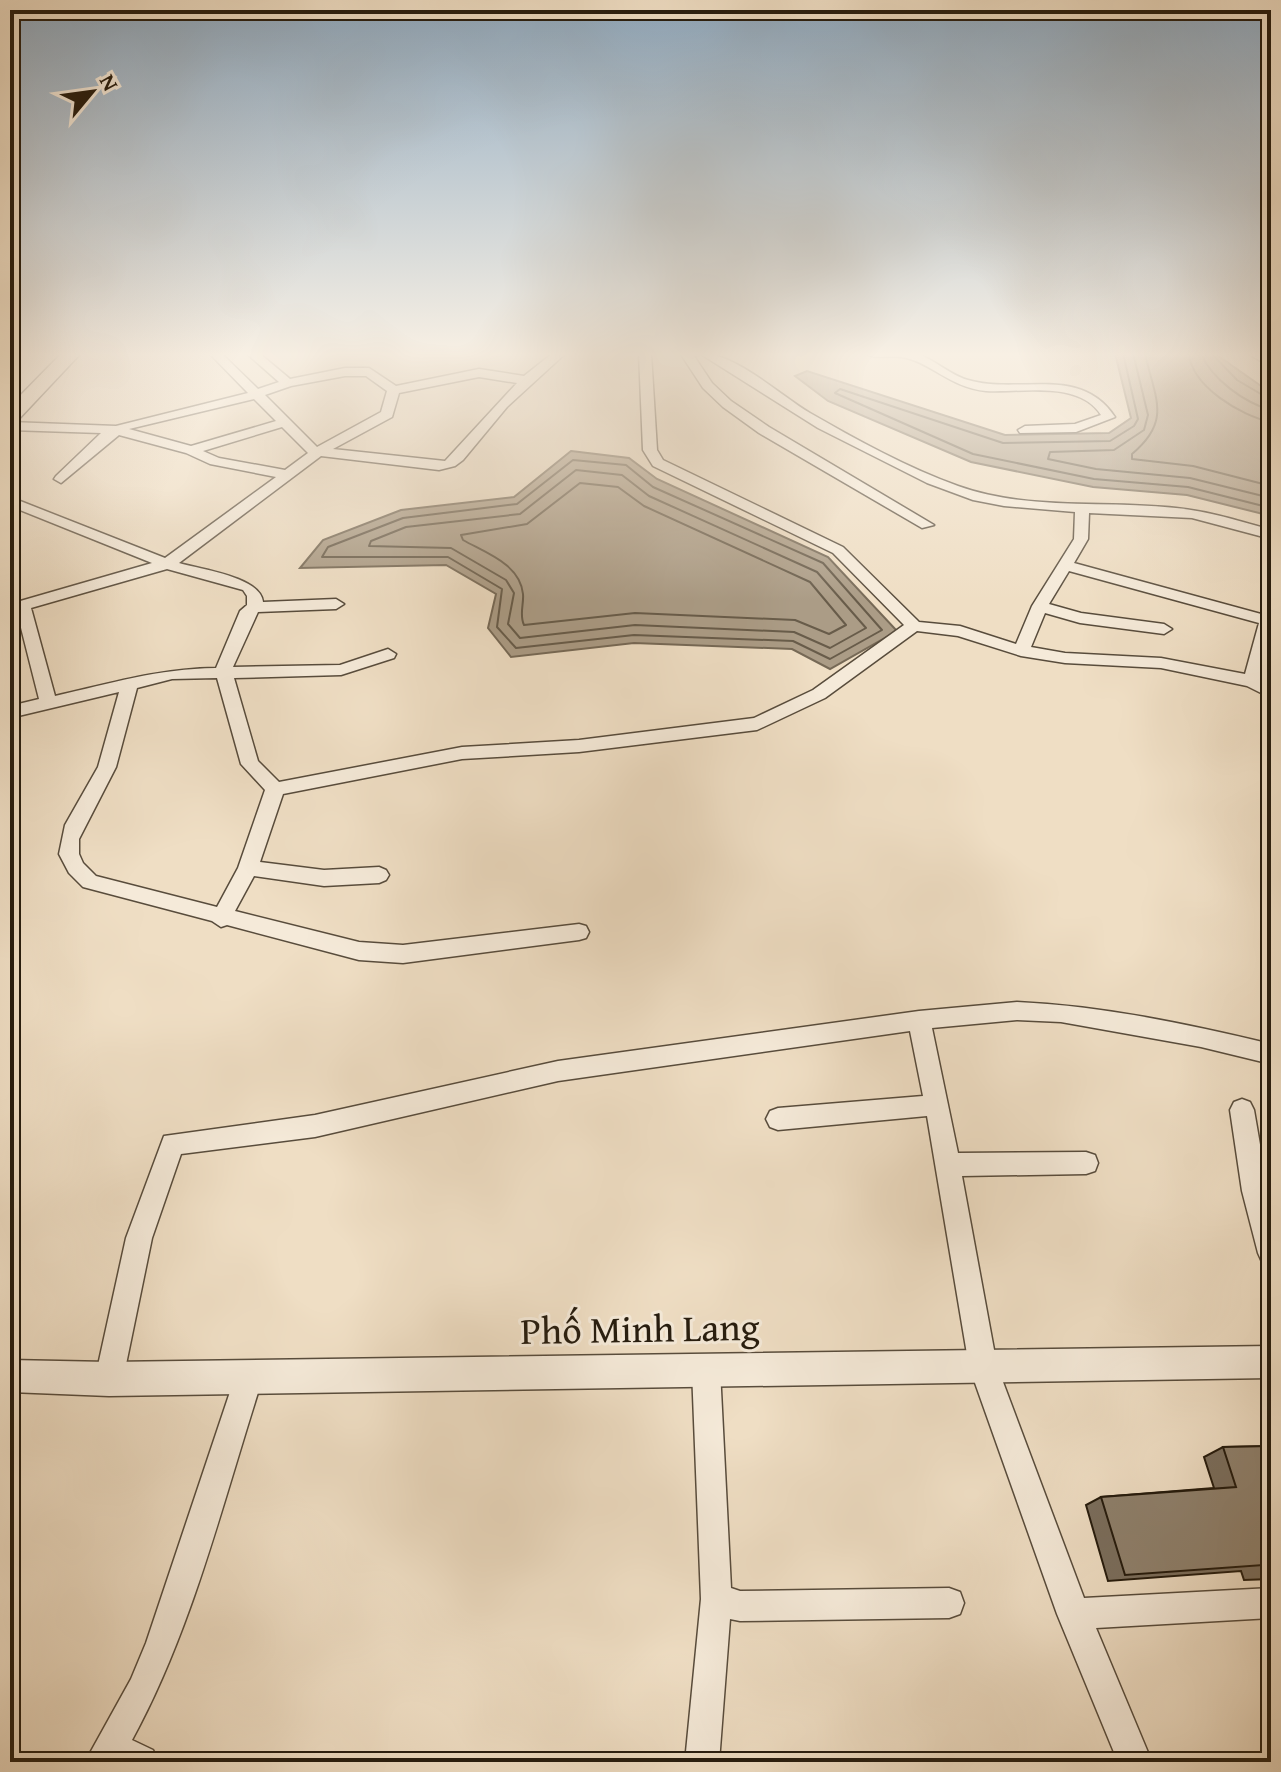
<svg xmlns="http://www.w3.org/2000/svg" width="1281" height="1772" font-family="'Gentium Book Plus',serif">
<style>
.water{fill:#ab9c86;stroke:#766956;stroke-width:2}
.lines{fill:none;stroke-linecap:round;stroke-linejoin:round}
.shore{stroke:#685c4a;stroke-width:2}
.minor-casing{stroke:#584c3c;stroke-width:3}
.tertiary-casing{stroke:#584c3c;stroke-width:3}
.primary-casing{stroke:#261c0e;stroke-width:3}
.minor{fill:#f5ead9;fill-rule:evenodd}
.tertiary{fill:#f5ead9;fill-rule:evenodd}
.primary{fill:#efdec4;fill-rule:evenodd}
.wall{fill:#7b6f5e;stroke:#261c0e;stroke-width:2}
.building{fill:#8f816d;stroke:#261c0e;stroke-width:2}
.labels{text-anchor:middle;stroke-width:6;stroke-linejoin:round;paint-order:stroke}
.near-street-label{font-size:38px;fill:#261c0e;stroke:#f5ead9}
</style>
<rect width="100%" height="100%" fill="#efdec4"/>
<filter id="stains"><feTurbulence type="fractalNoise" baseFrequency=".0025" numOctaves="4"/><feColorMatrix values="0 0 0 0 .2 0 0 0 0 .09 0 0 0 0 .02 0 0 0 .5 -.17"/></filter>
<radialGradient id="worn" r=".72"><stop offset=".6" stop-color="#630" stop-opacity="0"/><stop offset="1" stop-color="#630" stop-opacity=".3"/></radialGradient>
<path class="water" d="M1115,353H1214L1271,393V516L1187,495L1093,487L971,462L828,401L795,376L807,371L1005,435L1109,433L1131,418Z
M571,451L629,458L657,479L828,557L897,631L830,669L792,649L634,643L511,657L488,628L496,594L446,565L300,568L323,540L401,510L514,497Z"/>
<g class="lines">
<path class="shore" d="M1123,353L1138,419L1134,426L1110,441L1003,443L840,389L835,393L973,454L1094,479L1188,487L1271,508
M1133,353L1148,415L1144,430L1114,450L1050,452L1048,459L1096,469L1190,478L1271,498
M1145,353C1154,397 1173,420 1132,454V459L1193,466L1271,486
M1189,353C1191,386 1241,416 1271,422
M1201,353C1211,379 1245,403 1271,410
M1211,353L1237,380L1271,400
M573,460L626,465L653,487L823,563L882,630L830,659L793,641L634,635L516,648L497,627L502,589L448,557H322L328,547L403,518L517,504Z
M576,470L622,475L649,496L817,572L866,628L830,648L794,632L635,625L520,638L508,624L514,593L506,580L451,548L369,546L371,541L406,527L520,514Z
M580,483L618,487L644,506L810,582L846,625L829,634L795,620L635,613L524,625C519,615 524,604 523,594C520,564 486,553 463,540L461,535L527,524Z"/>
<g class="minor-casing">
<path id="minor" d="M209,353H221L258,389L279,382L246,353H259L290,379L345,368H369L396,386L479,369L524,376L553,353H566L507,407L463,460L455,466L439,470L321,456L179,563C200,569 261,577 263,602L336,599L344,604L336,609L258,612L233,667L340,665L388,649L396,654L394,658L341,675L234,678L258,761L279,782L462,747L579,740L754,718L813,690L904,625L833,553L653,466L643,450L639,353H651L657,450L663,460L843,547L919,622L960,626L1016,644L1032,606L1074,539L1075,512L1004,506L973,500L927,483L818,428L699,353C736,353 778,394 810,413C857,440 906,467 958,486C1028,511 1104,500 1176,508C1208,511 1240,521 1271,530V539L1192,518L1089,513L1088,539L1074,563L1261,614L1265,602L1271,600V637L1261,679L1271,685V698L1247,686L1161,668L1065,663L1021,656L958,636L917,631L825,698L757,730L579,752L462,759L283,794L260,862L324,870L379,867L386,870L389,875L386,880L379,883L324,886L254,876L235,911L359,942L403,945L579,924L586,926L589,932L586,938L579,940L403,963L359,960L227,925L221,927L212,921L83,887L69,873L59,854L65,825L98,767L119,692L10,718V706L39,699L17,612L10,614V604L152,563L10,506V497L165,558L276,477L210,464L186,453L119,435L61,483L54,479L56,476L101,433L10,430V422L116,426L248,393ZM345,376H366L387,391L381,412L317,447L265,395L291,386ZM479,377L517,383L445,461L333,449L392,417L399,393ZM254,399L276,421L191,446L129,429ZM282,427L308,453L285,470L219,458L203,451ZM167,569L243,590L247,596V605L240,611L216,668C157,669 112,683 55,696L31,608ZM1069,571L1259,623L1245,674L1161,658L1065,653L1031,647L1045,613L1080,623L1164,634L1172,629L1164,624L1081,613L1049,604ZM217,678L241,764L265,790L238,868L217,907L96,876L83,863L79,854V839L116,767L137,688L172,679Z
M680,353H692L712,383L731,401L769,427L934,525L922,528L759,433L723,407L703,388Z
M865,353C879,352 900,350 914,353C932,357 949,375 968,380C1019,395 1080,364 1115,417L1076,432L1020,433L1018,430L1025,426L1075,424L1101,415C1079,380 1022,393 986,391C950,388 930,361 901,357C889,355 875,360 865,353Z
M1247,353H1261L1271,358V367Z
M1017,1002C1103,1006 1188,1024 1271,1044V1064L1201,1047L1061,1022L1017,1020L932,1028L958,1153L1086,1152L1095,1155L1098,1163L1095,1171L1086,1174L962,1176L997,1366L1084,1598L1271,1588V1618L1096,1628L1152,1762H1118L1057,1614L969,1366L927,1116L778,1130L770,1127L766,1119L770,1111L778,1108L923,1096L910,1031L558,1081L315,1137L181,1154L152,1238L123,1379L119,1389L109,1393L99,1389L95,1379L126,1238L164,1136L315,1115L558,1061L919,1011Z
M1242,1099L1250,1102L1254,1110L1271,1208V1266L1262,1262L1258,1253L1242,1191L1230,1110L1234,1102Z
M706,1356L716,1360L720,1370L731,1588L740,1591L949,1588L960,1592L964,1603L960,1614L949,1618L740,1621L730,1619L719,1762H685L701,1599L692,1370L696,1360Z
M249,1363L259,1367L263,1377C224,1497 193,1629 132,1740L153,1750L158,1762H85L131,1679L146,1643L235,1377L239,1367Z"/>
</g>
<g class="tertiary-casing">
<path id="tertiary" d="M1271,1346V1378L109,1396L10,1392V1360L109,1362Z"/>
</g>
<g class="primary-casing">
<path id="primary" d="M62,353H81L17,421L10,423V406Z"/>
</g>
<use href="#minor" class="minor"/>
<use href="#tertiary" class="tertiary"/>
<use href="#primary" class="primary"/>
</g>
<path class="wall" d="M1271,1446V1579L1244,1580L1241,1571L1108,1581L1086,1505L1101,1497L1214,1488L1204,1457L1223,1447Z"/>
<path class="building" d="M1271,1446V1574H1266L1263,1565L1125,1575L1101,1497L1236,1487L1223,1447Z"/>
<linearGradient id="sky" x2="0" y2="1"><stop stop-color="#8faac1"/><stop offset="0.59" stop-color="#f8f0e4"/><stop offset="1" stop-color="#f8f0e4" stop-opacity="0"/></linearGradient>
<rect width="1281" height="601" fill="url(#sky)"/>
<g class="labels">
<g class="near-street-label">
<text transform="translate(640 1329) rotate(-1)" y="13">Phố Minh Lang</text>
</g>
</g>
<rect width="1281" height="1772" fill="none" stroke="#efdec4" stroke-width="40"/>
<rect x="12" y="12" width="1257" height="1748" fill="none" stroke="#261c0e" stroke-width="4"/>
<rect x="20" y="20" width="1241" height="1732" fill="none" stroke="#261c0e" stroke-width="2"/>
<g transform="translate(92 92) rotate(61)" stroke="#f5ead9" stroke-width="6" paint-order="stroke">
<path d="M0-6L14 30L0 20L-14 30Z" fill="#261c0e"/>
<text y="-12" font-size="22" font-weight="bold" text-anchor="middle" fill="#261c0e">N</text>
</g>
<rect width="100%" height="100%" filter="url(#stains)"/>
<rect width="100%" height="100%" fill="url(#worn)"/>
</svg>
